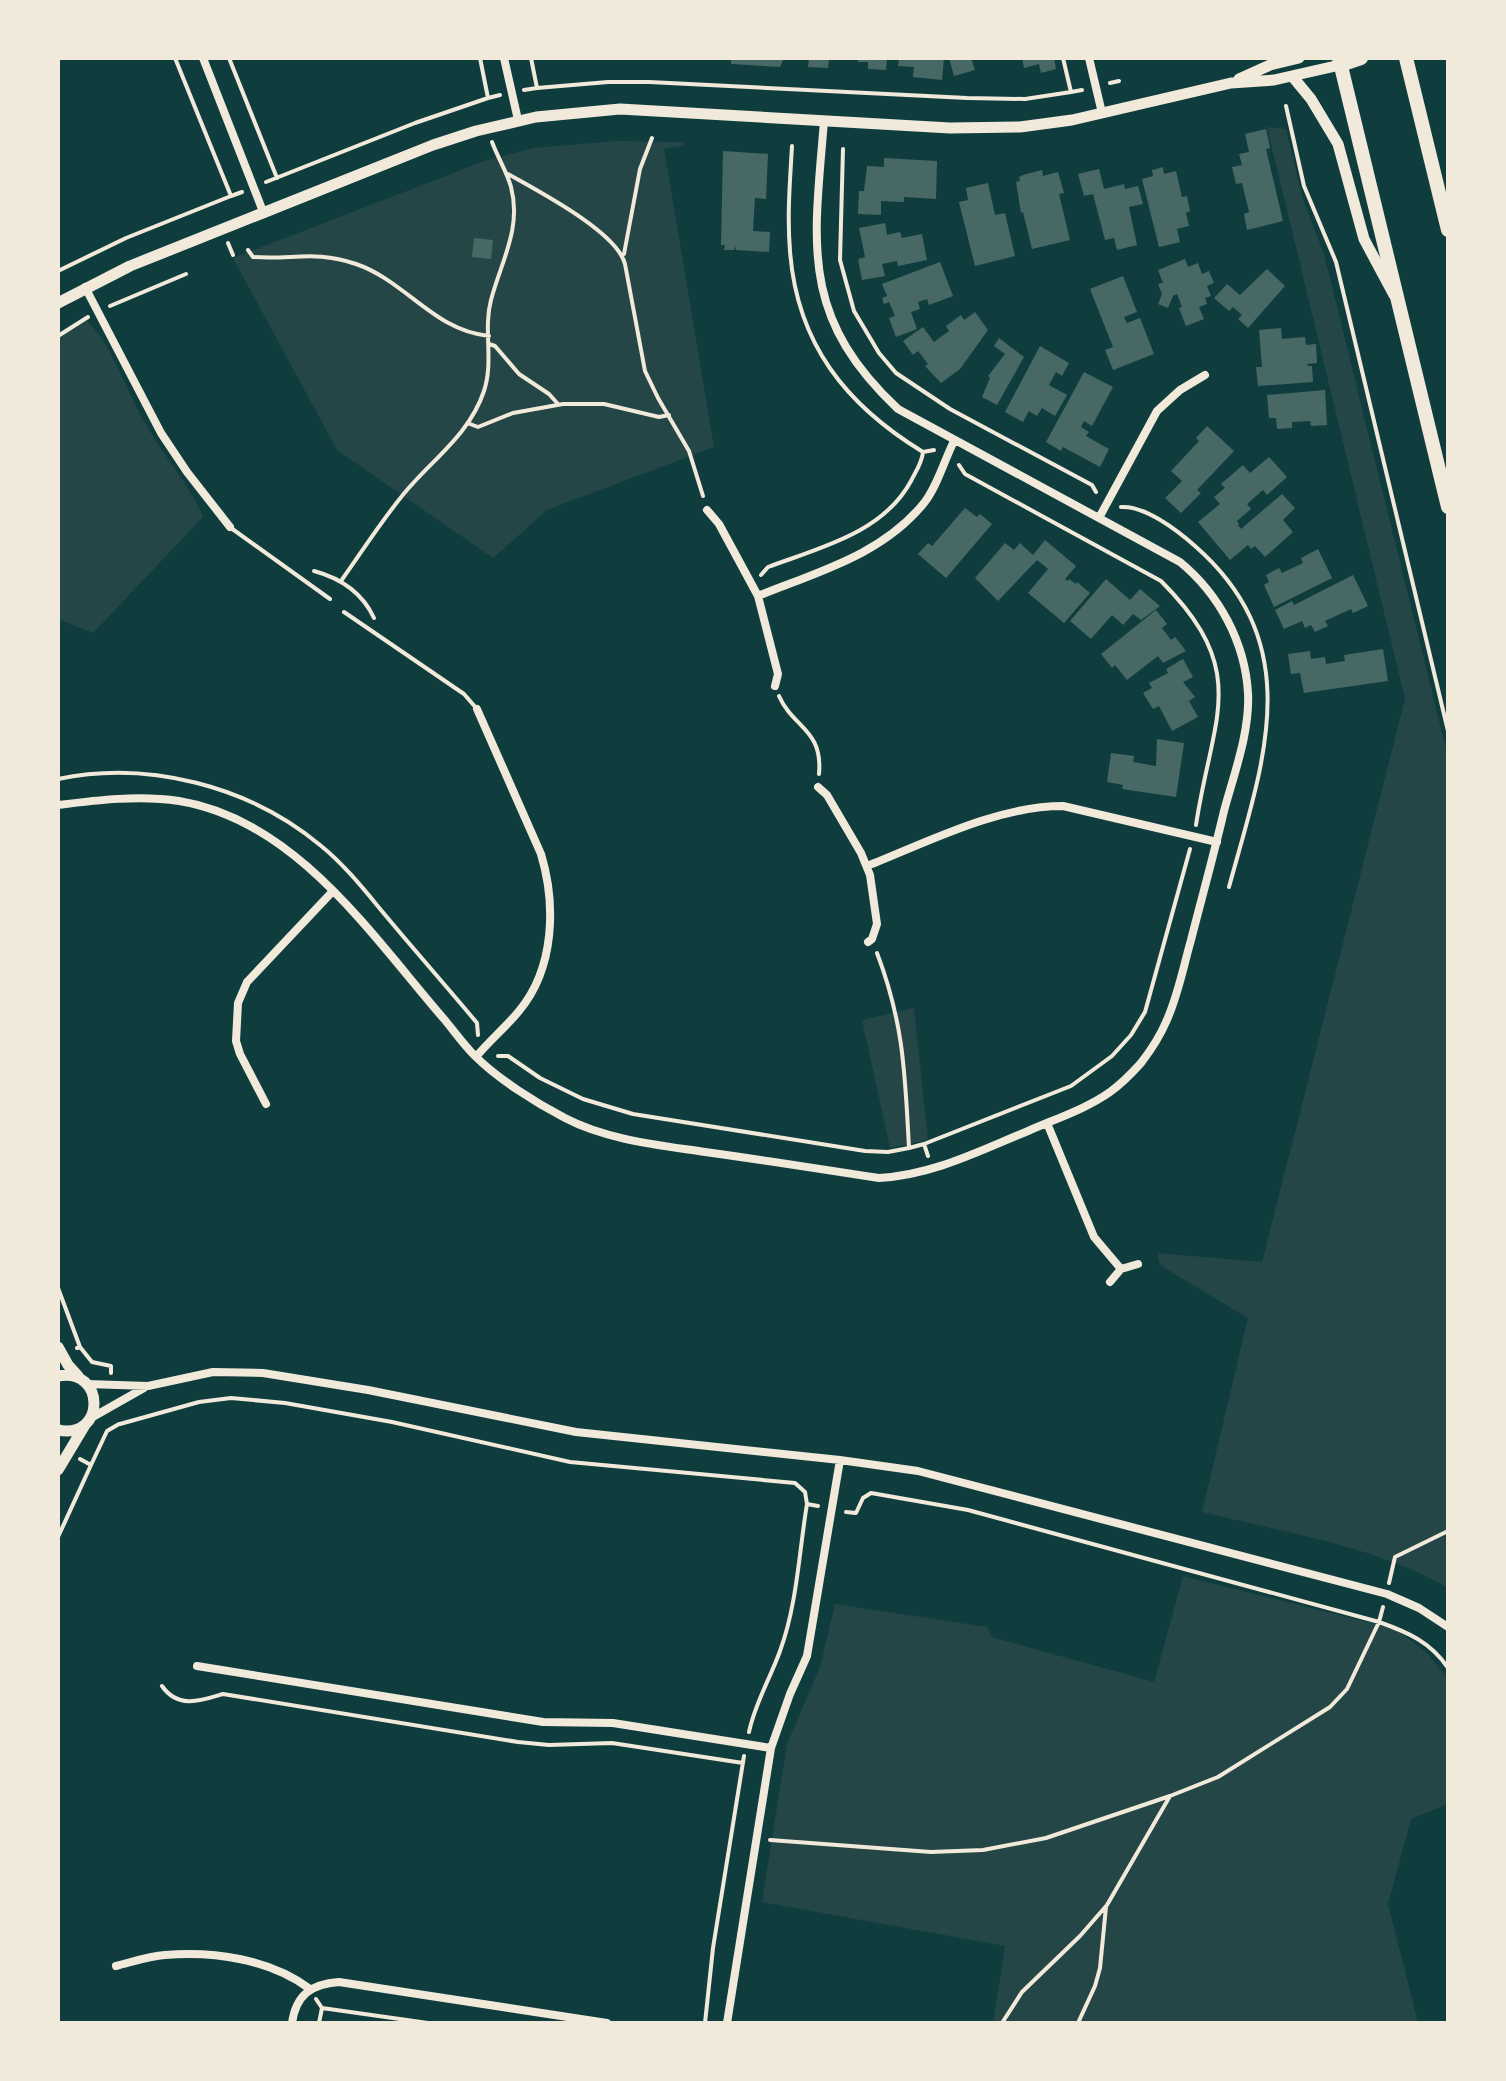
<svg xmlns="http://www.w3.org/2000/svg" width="1506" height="2081" font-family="Cabin,sans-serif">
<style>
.green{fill:#244646}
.building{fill:#486865}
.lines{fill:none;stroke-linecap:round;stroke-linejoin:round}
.path{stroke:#f1e9da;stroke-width:4}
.service{stroke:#f1e9da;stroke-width:4}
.minor{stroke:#f1e9da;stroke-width:8}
.tertiary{stroke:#f1e9da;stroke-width:11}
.trunk{stroke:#f1e9da;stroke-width:14}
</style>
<rect width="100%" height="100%" fill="#0f3d3e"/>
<path class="green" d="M1267,127L1286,129L1303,200L1324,254L1448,757V1588C1380,1547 1279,1531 1202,1512L1248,1318L1160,1265L1157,1253L1262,1262L1405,699Z
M617,141L684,142L683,146L664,149L714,447L547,510L493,558L337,450L233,258L487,160L534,148Z
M87,321C112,343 129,398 148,428C165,458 190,485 203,517L93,633L58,619V338Z
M914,1008L928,1140L890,1148L862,1020Z
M1183,1576L1387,1627L1404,1635L1429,1655L1448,1679V1804L1411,1819L1388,1904L1418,2023H993L1005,1946L762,1902L787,1744L820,1667L835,1604L987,1627L992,1637L1154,1682Z"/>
<path class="building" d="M731,58H784L780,67L731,64Z
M809,58H829L828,68L808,67Z
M858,58H887L886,70L868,69V62H858Z
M899,58H944L942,80L913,77L914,67L898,66Z
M949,58H971L975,70L954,76Z
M1022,58H1054L1056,69L1041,73L1039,64L1024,68Z
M1266,129L1270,148L1266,149L1283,221L1247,230L1244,214L1249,212L1242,183L1236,184L1232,167L1242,165L1239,154L1249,152L1245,134Z
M723,151L768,154L766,199L755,198L753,231L770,232L769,252L736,250L735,246L734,250H724L725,245H721Z
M884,158L937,161L936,199L904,197V202L881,201V215L858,214L859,191H864L867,166L884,167Z
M1163,167L1164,174L1176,171L1182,197L1187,196L1190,211L1186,213L1189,226L1177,229L1180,242L1159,247L1142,179L1153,176L1152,170Z
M1099,169L1104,189L1124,184L1125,189L1138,186L1143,204L1129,207L1137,245L1117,250L1114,238L1105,240L1093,194L1084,196L1078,174Z
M1042,170L1043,176L1058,172L1064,193L1059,194L1070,240L1032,249L1023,212L1021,213L1016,182L1020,181L1019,177L1023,175Z
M988,183L995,215L1005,213L1015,256L975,266L959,202L968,200L966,188Z
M885,223L887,235L900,232L902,238L922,234L927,260L898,266L897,261L882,264L885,276L862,280L858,259L865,257L859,228Z
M474,238L493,240L491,259L472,257Z
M1185,259L1188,267L1198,263L1202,274L1209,271L1214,283L1207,286L1211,296L1205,298L1207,304L1199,307L1204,319L1186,326L1179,308L1182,307L1177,294L1173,296L1168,308L1158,304L1162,294L1158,284L1163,283L1158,270Z
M940,262L953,296L929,305L927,299L918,302L920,309L911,312L917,329L896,337L889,318L895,316L889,302L884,304L882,298L887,296L882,284Z
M1267,269L1285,286L1248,328L1238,319L1242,315L1233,307L1229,311L1214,298L1227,284L1240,295Z
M1123,276L1137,312L1124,317L1127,323L1140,318L1154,354L1113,370L1105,350L1113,347L1090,289Z
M975,312L988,330L960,369L941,383L925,366L928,364L918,351L913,355L903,341L923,327L934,342L949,331L946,326L961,315L964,320Z
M1281,328L1282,339L1305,337L1306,345L1316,344L1317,363L1307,364L1308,366H1312L1313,382L1258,386L1256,367H1262L1259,330Z
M999,338L1024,357L997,405L982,397L990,378L988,376L1005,354L994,346Z
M1040,346L1069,363L1062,376L1056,372L1049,385L1067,395L1055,416L1042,408L1037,416L1029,411L1023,422L1005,412Z
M1084,372L1113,387L1092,426L1084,421L1081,427L1089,432L1086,436L1109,449L1100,467L1063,447L1061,451L1046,442Z
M1325,390L1327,425L1311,426L1310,421L1292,422V428L1277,429L1276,418H1269L1267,395Z
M1207,426L1234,451L1197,490L1201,493L1181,513L1165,498L1182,481L1171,471L1199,441L1196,438Z
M1269,457L1287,477L1267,495L1263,490L1247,504L1251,509L1237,521L1239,524L1238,525L1241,529L1282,494L1295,508L1283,520L1293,532L1265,557L1255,546L1251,549L1248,545L1230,560L1198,522L1220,504L1214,497L1225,488L1221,484L1243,465L1250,473Z
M965,508L977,517L980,514L992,524L946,578L918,554L928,543L932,546Z
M1045,540L1076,566L1065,579L1068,581L1069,579L1076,584L1077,582L1090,593L1064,623L1028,593L1048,569L1037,560L998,601L975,578L1005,543L1014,550L1020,543L1033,555Z
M1318,549L1332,578L1274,607L1264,585L1269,582L1266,575L1279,568L1282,573L1303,563L1301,558Z
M1353,575L1368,606L1353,613L1351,609L1325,621L1328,626L1315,632L1311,625L1305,628L1302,621L1284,629L1275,610L1292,601L1294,605Z
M1106,579L1130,600L1140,589L1160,606L1141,620L1133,614L1123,625L1112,615L1091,639L1070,621Z
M1156,610L1167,624L1162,628L1171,640L1175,637L1186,651L1163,663L1158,656L1127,680L1115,665L1112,668L1101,654Z
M1383,649L1388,681L1304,693L1300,673L1291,674L1288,654L1310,651L1311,659L1325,657L1326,664L1345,661L1344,655Z
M1183,659L1193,677L1183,682L1195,697L1189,701L1198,717L1172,731L1159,706L1153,709L1143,693L1152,688L1149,683L1168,673L1166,669Z
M1157,739L1184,743L1176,797L1122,789L1123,785L1107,782L1111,753L1134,756L1133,762L1156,766Z"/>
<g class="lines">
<path class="path" d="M175,58L231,196L242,192
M229,58L277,178
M480,58L488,98L500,95
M1063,58L1071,92L1082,90
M1110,83L1119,81
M537,88L608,82H649L967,98L1025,99L1071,92
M524,90L537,88L531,58
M1286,106L1304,186L1336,262L1448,731
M792,146C790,181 787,216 790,251C797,344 846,405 923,452L934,450
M843,149L840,260L854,311L879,353L896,373L950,409L1092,485L1096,492
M508,174C538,191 617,232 625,264L645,371L658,398L689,451L703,496
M266,182L415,123L488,98
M228,243L233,255
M248,250L253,257C292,260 316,250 356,264C406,281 434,331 489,336
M624,254L640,169L652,138
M58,271L126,238L231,196
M110,306L186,274
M58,336L88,317
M489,344L495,346L519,374L549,394L558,404
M470,424L478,427L513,413L563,404H604L659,417L669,415
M959,465L965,474L1161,581C1252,672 1212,717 1196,825
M1121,507C1144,505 1177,530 1195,546C1309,646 1263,762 1229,887
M314,571C340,578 362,592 374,618
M761,575L768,567C819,548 883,533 911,481C916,471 922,463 923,452
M341,581C361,553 380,523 402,496C430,461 469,436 484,391C494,361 483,330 491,300C501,262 522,228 511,187C507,172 498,158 492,142
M779,696C793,728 823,729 819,774
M58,779C148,760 249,786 320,845C345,865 366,892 386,916C416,952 447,987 477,1023L478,1035
M877,953C904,1024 905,1074 909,1148L924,1144L928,1156
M498,1056H508L540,1078L583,1099L633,1114L865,1151L888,1152L909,1148
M924,1144L1071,1086L1112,1056L1131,1035L1145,1012L1190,849
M58,1288L80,1347L77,1348
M80,1347L92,1362L111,1366V1373
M120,1424L199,1402L231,1398L285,1403L392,1422L570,1462L795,1483L805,1492L807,1504
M80,1459L91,1465L107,1431L119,1424
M846,1512L856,1513L863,1498L871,1493L968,1510L1379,1622C1407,1632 1431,1642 1448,1668
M58,1537L91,1465
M1389,1583L1395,1557L1448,1531
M162,1686C178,1709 200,1701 223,1694L518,1742L549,1745L612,1743L743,1763
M749,1732C755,1703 770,1679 780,1651C797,1605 799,1552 807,1504L818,1506
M770,1840L931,1852L983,1850L1046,1838L1170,1796L1218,1777L1330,1707L1347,1689L1379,1622L1383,1607
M316,1999L322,2008L319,2023
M322,2008L428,2023
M705,2023L713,1948L744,1756
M1002,2023L1022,1992L1080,1936L1107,1905L1170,1796
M1078,2023L1095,1986L1100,1968L1106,1907"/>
<path class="service" d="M231,528L330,599
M344,612L464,694L477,709"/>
<path class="minor" d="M203,58L264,214
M504,58L518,120
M1089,58L1102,113
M85,287L161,433L187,472L230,527
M707,510L719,524L758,596L778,674L775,686
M1100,516L1157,411L1180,390L1205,375
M758,596C817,572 882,555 924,503C937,487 944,461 954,441
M818,787L827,795L861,853L870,875L877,924L872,939L868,942
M58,805C98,800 139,795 179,801C296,820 372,936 444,1019C454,1031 464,1045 475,1056C498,1079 536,1103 565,1118C607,1140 659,1145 705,1152C763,1160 821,1169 879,1178C933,1175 979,1151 1028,1131C1055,1119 1086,1109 1110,1092C1121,1084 1132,1073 1141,1063C1151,1050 1160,1036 1166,1022C1178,996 1183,968 1191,940C1202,897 1214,854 1224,811C1234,774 1250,732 1248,693C1245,642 1219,594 1180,562L898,409C799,316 814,244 824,121
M867,866C928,842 997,806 1063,806L1217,842
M476,1057C489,1041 506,1027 519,1011C555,968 556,904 541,854L477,709
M266,1104L240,1054L236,1041L238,1003L247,982L333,891
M1047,1123L1094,1237L1121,1269
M1110,1282L1121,1269L1138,1264
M87,1384L148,1386L213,1372L263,1373L368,1390L576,1432L840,1460L918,1471L1387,1594L1419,1608L1448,1627
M91,1418L144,1388
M197,1666L543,1722L613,1723L771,1748
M116,1966C132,1962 149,1956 165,1955C214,1951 270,1959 310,1989
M292,2023C296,1995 311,1984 339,1982L607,2023
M727,2023L771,1748L790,1694L807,1656L840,1460"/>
<path class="tertiary" d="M1292,76L1311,99L1338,144L1364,239L1394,295
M1239,79L1270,65L1299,58
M58,303L130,266L433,145L476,131L536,117L620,109L950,128L1020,127L1072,120L1231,83L1274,80L1340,65
M58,1347L68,1365L78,1376
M58,1376C106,1367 106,1440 58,1430
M58,1470L85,1425"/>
<path class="trunk" d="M1339,58L1448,507
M1406,58L1448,230
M1340,65L1361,58"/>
</g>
<rect width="1506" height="2081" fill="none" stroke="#f1e9da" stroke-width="120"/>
</svg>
